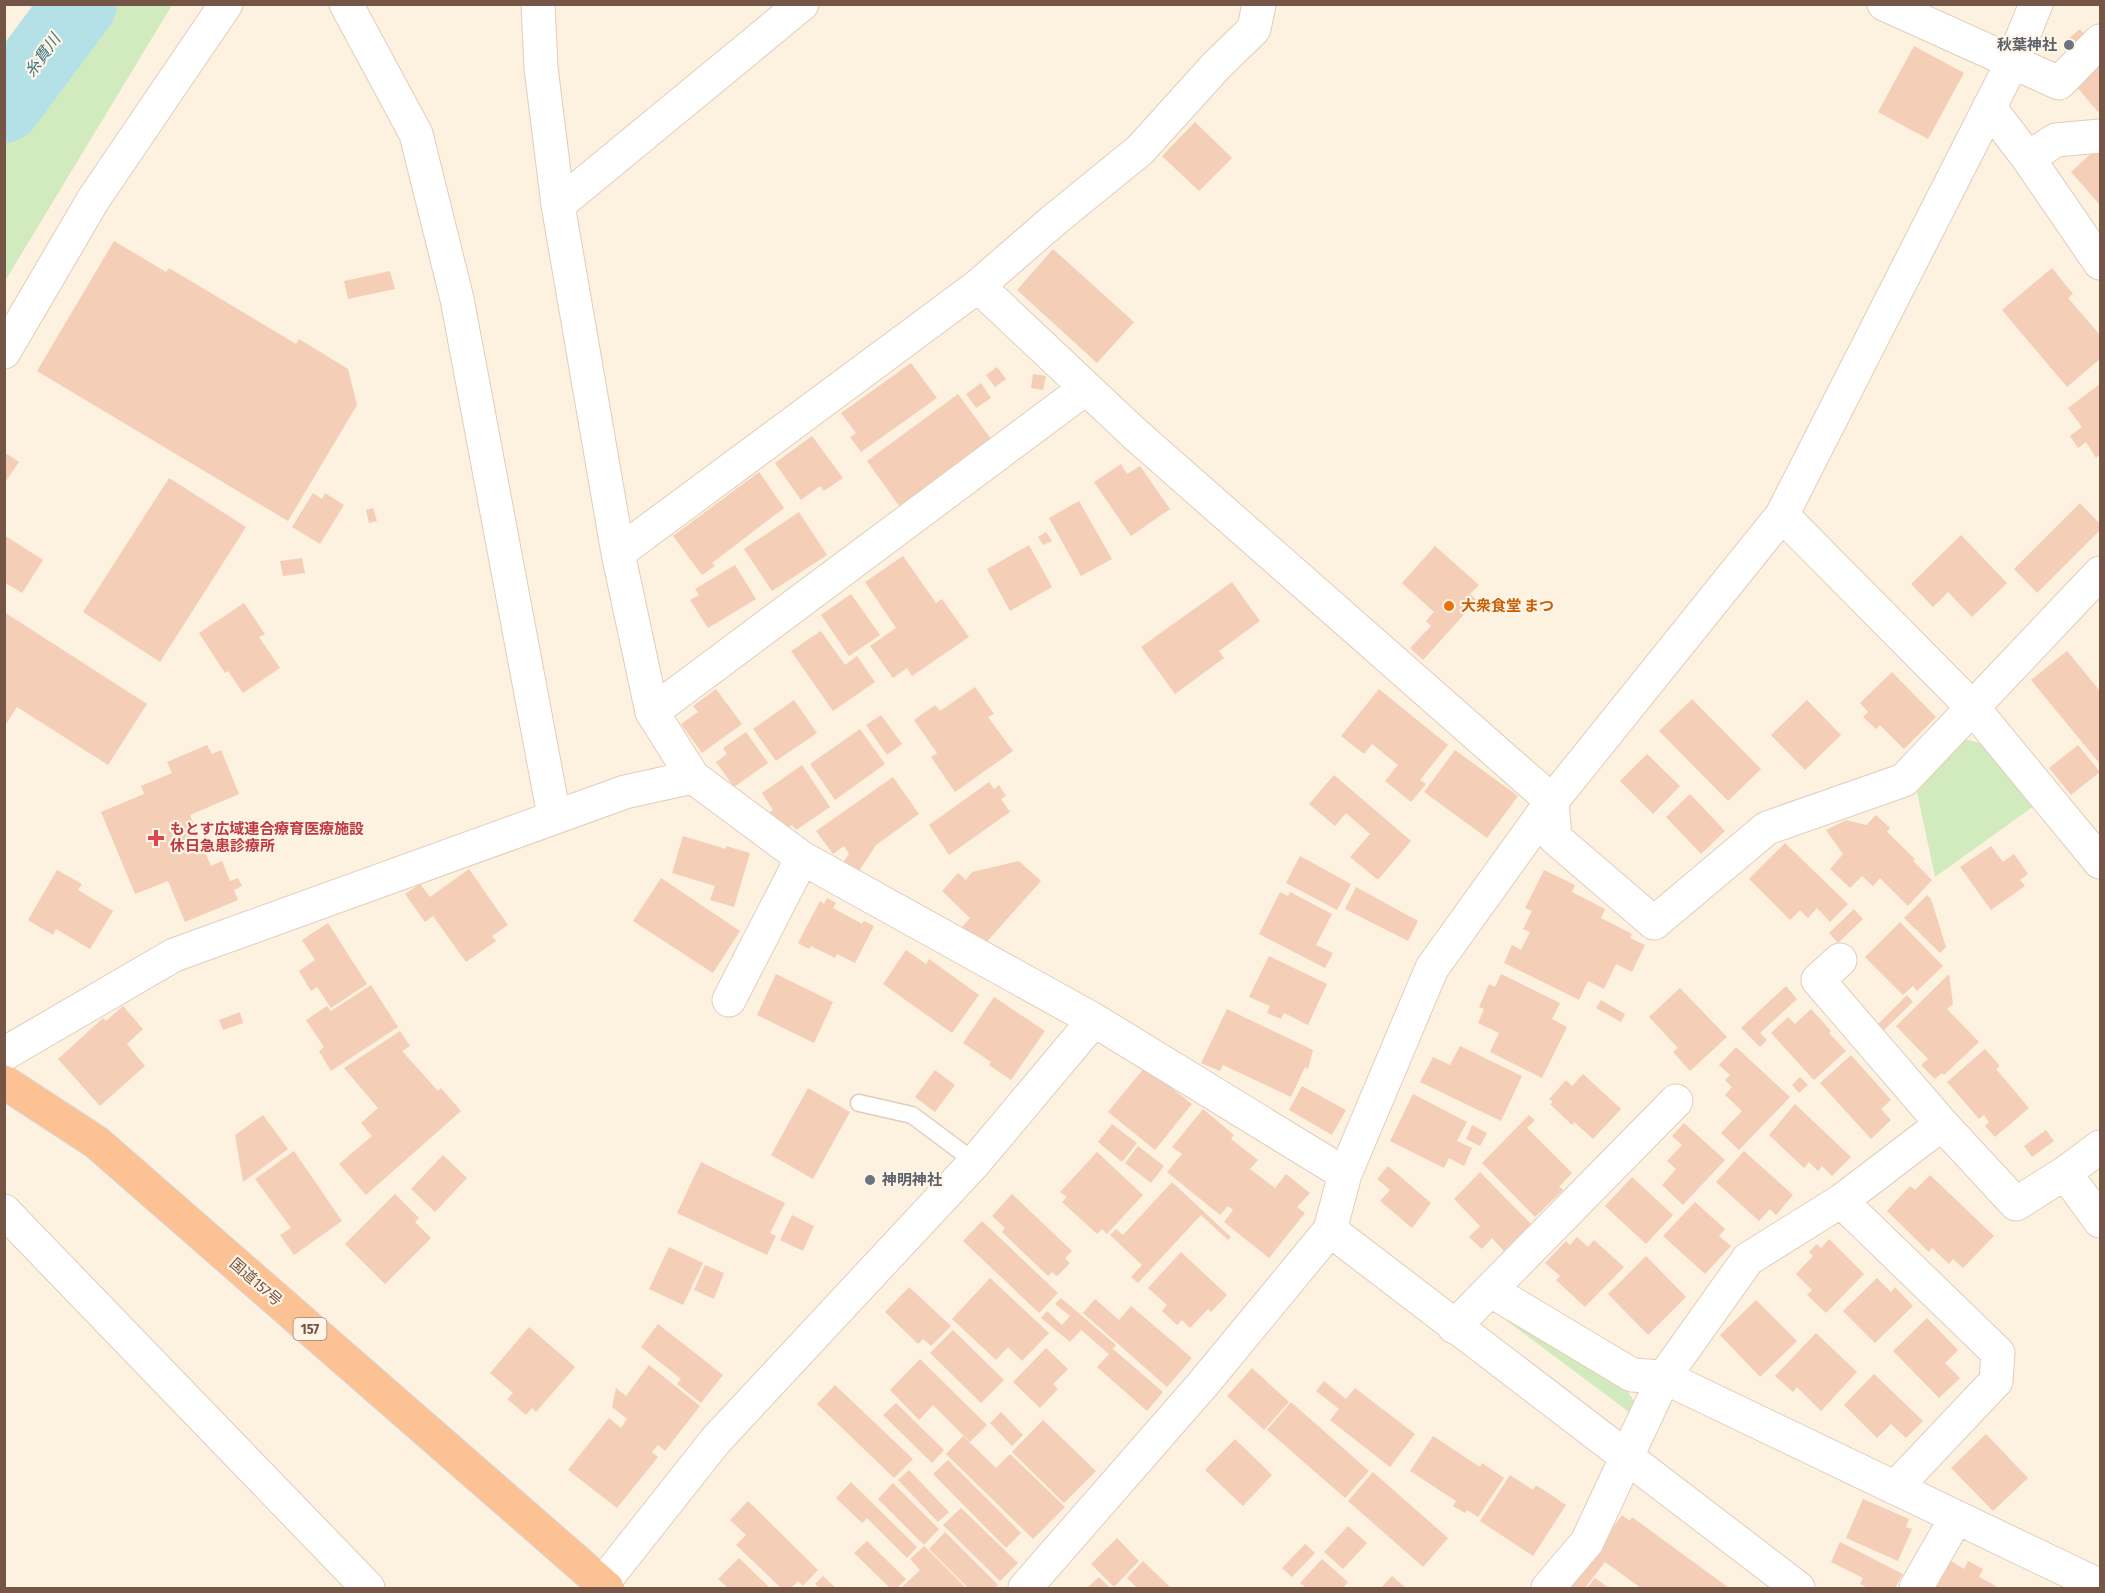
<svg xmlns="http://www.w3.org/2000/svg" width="2105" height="1593" font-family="'Fira Sans Condensed','Noto Sans JP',sans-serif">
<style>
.green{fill:#d1ebbe}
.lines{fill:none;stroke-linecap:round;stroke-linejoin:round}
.river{stroke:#b4e1e7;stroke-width:74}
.building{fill:#f4ceb6}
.service-casing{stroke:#e2cdbc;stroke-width:19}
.minor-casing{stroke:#e2cdbc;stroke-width:35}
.trunk-casing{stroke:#dbd3cf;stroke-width:35}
.service{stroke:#fff;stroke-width:16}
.minor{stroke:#fff;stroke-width:33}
.trunk{stroke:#fdc294;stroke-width:33}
.worship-dot{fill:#6b7280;stroke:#fff5e7;stroke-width:2}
.food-dot{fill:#e8710a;stroke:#fff5e7;stroke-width:2}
.health-dot{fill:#e0444e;stroke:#fff5e7;stroke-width:2}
.labels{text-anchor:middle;stroke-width:4.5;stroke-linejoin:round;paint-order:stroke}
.shield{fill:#fff5e7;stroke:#9e8676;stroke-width:1.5}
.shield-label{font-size:14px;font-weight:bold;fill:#755646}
.worship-label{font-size:15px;font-weight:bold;fill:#5b616d;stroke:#fff5e7;text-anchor:end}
.food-label{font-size:15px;font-weight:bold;fill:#c56008;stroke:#fff5e7;text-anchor:start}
.health-label{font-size:15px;font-weight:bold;fill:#be3a42;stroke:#fff5e7;text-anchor:start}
.street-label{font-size:15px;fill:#755646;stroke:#fff5e7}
.water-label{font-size:16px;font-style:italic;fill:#3c7883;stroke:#fff5e7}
</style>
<rect width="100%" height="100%" fill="#fdf1e0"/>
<path class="green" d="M45,5H172L5,281V66Z
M1964,739L1984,744L2034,806L1935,877L1917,792Z
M1494,1311L1622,1382L1637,1406L1633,1415Z"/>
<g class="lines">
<path class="river" d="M4,106L80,4"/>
</g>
<path class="building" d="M2080,29L2089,41L2078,50L2068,39Z
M1914,46L1964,73L1928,139L1878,112Z
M2100,65V110L2098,112L2076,86Z
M1195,122L1232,158L1199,191L1162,156Z
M2097,148L2100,152V205L2071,172Z
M114,241L166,272L169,268L296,344L299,339L348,369L357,405L288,521L37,371Z
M1053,249L1134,322L1097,363L1017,290Z
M2052,268L2073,294L2068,298L2100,335V359L2067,387L2002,310Z
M390,271L395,289L348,299L344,281Z
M911,363L937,398L861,452L850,437L856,433L841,413Z
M997,367L1006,379L995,387L986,375Z
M1033,374L1046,376L1043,390L1031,388Z
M981,383L991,398L976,408L966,394Z
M2100,384V454L2096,458L2086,442L2078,448L2070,436L2082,427L2068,408Z
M958,394L994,443L902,510L867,461Z
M812,436L843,478L824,491L820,486L801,500L775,463Z
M4,452L19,462L4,484Z
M1121,464L1127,474L1140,466L1170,509L1131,536L1094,482Z
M759,472L784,508L712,563L715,566L702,575L673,536Z
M169,478L246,527L160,662L83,612Z
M313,493L322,499L325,493L344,505L320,544L292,527Z
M1079,501L1112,559L1081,576L1049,518Z
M2080,503L2100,524V530L2037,593L2014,569Z
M373,508L377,521L369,523L366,510Z
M799,512L827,555L772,591L744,549Z
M1046,532L1052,541L1043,545L1038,537Z
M4,535L43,560L22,593L4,582Z
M1961,535L2007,583L1972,617L1948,592L1933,607L1911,584Z
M1029,545L1052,587L1010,611L987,569Z
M1435,546L1479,585L1470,594L1477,600L1423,660L1410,648L1431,626L1426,621L1434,612L1402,583Z
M903,556L936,603L942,599L969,637L912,676L907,668L893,678L870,646L896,628L865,582Z
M302,558L305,573L283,576L280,561Z
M735,565L756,599L708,628L690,600L699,595L695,589Z
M1232,582L1260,621L1219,651L1224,658L1175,694L1141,647Z
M851,594L880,635L849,656L821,615Z
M244,603L265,634L259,637L280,668L243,693L228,671L225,673L199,633Z
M4,612L147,704L108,765L17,707L4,727Z
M821,631L845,665L857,656L875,682L833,711L791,651Z
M2067,651L2100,691V764L2031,680Z
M1892,672L1936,717L1904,749L1880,725L1876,729L1863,717L1868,712L1860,703Z
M975,687L994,714L988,717L1013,751L955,792L931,757L937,753L914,720L935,705L940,711Z
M716,689L742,724L702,753L681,724L698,712L693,706Z
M1379,689L1448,745L1420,780L1426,784L1411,802L1385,781L1398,765L1372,744L1364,754L1341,736Z
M1692,699L1761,769L1728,801L1659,731Z
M794,700L817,733L776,761L753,729Z
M1807,700L1841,735L1805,770L1771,735Z
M881,715L902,744L887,755L866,725Z
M860,729L885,764L835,800L810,764Z
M746,732L768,763L734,787L716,762L727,754L723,748Z
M207,745L212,754L221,750L239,794L190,815L211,866L222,861L230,881L238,878L242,886L234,890L238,900L185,922L168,881L135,894L101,812L144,794L141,786L172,773L167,762Z
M2078,745L2100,772L2071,795L2049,768Z
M1455,750L1518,796L1487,838L1424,792Z
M1647,754L1680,786L1653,814L1620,781Z
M802,765L830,807L796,830L792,825L786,829L768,814L773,810L762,793Z
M1334,775L1411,841L1378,880L1350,857L1370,834L1346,813L1335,826L1309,804Z
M893,777L919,814L876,845L855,877L840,867L849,854L844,846L833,854L816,831Z
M989,782L994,789L999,785L1006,796L1001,799L1010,812L949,855L929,825Z
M1690,794L1725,831L1701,854L1666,817Z
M1876,815L1890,828L1887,832L1915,859L1913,861L1932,880L1908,906L1880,878L1873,886L1862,876L1850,888L1830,869L1843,854L1826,830L1846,820L1866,825Z
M683,836L726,849V846L750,853L734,907L710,900L715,886L672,873Z
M1785,843L1848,904L1830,922L1817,908L1808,918L1800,910L1790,920L1749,879Z
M1991,846L2003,862L2014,854L2028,874L2020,880L2025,886L1991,910L1960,867Z
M1300,856L1351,884L1337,910L1286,883Z
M1019,861L1041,881L983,946L962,927L970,918L942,891L958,873L966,880L972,872Z
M469,869L508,925L492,936L496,941L466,962L433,916L425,922L405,894L420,884L430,897Z
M57,870L82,884L78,890L113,911L90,949L56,929L53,935L28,920Z
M1544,870L1575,885L1572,892L1605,909L1601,918L1632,934L1630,938L1645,945L1632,972L1616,964L1604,989L1588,981L1579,1000L1504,963L1512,945L1521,950L1530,932L1523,929L1532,911L1525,908Z
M661,878L740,931L713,973L633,921Z
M1356,887L1418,921L1408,941L1345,909Z
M1280,892L1288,896L1290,892L1332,914L1316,945L1333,953L1325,968L1259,934Z
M1927,895L1931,899L1946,947L1940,953L1904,918Z
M827,898L836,903L833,908L862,924L864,921L874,926L855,963L837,954L835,958L811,946L809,949L798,943L820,901L824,904Z
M1854,909L1863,919L1838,943L1829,933Z
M1900,922L1943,966L1917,991L1913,986L1903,995L1865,957Z
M328,923L367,984L331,1008L317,987L311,991L299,971L315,960L302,940Z
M906,950L926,964L929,959L979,995L952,1033L883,984Z
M1269,956L1327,984L1308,1025L1284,1013L1281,1019L1267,1013L1270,1006L1249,997Z
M776,974L833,1002L814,1043L757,1015Z
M1501,974L1560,1003L1552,1019L1567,1027L1542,1078L1490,1052L1499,1033L1478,1023L1484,1009L1479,1007L1489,984L1495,987Z
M1949,974L1953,1004L1947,1009L1979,1042L1944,1075L1942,1073L1935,1079L1921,1065L1928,1059L1896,1026Z
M371,985L398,1027L331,1071L319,1051L324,1047L306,1020L327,1006L331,1011Z
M1786,986L1797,999L1760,1033L1767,1040L1760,1047L1741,1028Z
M1680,988L1727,1037L1690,1071L1673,1052L1678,1048L1649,1017Z
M1907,995L1913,1002L1884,1030L1878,1024Z
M994,997L1045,1031L1011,1080L989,1065L991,1062L963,1043Z
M1601,1000L1625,1014L1621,1022L1596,1008Z
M123,1006L143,1029L127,1044L145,1066L100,1106L58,1059L103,1018L106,1021Z
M1227,1009L1313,1050L1308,1069L1305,1067L1291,1097L1223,1065L1220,1071L1201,1063Z
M1811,1009L1831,1031L1829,1033L1846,1051L1814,1080L1771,1033L1788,1017L1795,1024Z
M240,1012L243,1023L223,1030L219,1020Z
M400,1031L410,1046L402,1051L438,1091L441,1088L461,1111L366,1195L339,1164L372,1136L361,1123L378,1108L344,1068Z
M1460,1046L1522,1076L1501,1121L1420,1082L1433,1057L1450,1065Z
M1736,1047L1790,1097L1739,1150L1721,1133L1742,1111L1725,1095L1732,1087L1725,1080L1730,1075L1719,1065Z
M1985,1049L2000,1066L1996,1069L2029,1108L1995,1137L1985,1126L1989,1122L1984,1115L1979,1119L1947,1082Z
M1851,1055L1891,1100L1881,1109L1891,1120L1871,1139L1820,1083Z
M1145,1067L1192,1104L1155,1150L1108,1112Z
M935,1070L955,1085L935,1112L915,1097Z
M1583,1074L1621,1109L1593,1139L1574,1122L1572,1125L1550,1104L1553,1102L1549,1099L1566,1080L1572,1086Z
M1800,1077L1808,1085L1799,1093L1792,1085Z
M1302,1086L1346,1110L1332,1135L1289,1110Z
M808,1088L850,1112L813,1179L771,1155Z
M1413,1094L1467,1122L1457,1141L1472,1148L1464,1166L1449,1158L1444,1168L1390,1141Z
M1795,1104L1851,1157L1832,1176L1822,1166L1818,1171L1809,1162L1804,1168L1769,1135Z
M1203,1109L1234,1135L1231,1139L1258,1160L1250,1169L1275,1188L1286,1174L1310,1193L1297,1207L1305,1213L1269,1258L1224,1222L1233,1210L1228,1206L1220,1215L1167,1172L1182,1154L1172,1147Z
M263,1115L288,1149L243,1182L235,1135Z
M1529,1115L1535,1120L1527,1128L1572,1173L1559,1187L1563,1190L1535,1217L1482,1163Z
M1684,1123L1725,1160L1683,1205L1662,1185L1676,1169L1667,1161L1682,1145L1672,1136Z
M1112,1124L1137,1143L1122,1162L1098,1142Z
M1472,1125L1487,1133L1480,1146L1466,1139Z
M2046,1130L2054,1141L2032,1157L2024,1146Z
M1138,1146L1164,1166L1151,1183L1125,1163Z
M294,1151L342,1221L294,1255L280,1235L291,1228L255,1179Z
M1744,1151L1793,1195L1776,1215L1770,1209L1759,1221L1716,1182Z
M1097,1152L1143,1195L1107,1234L1102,1229L1097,1234L1062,1202L1067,1197L1060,1192Z
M443,1155L467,1178L435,1212L411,1189Z
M701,1162L785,1203L770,1233L776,1236L767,1255L677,1213Z
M1388,1166L1431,1203L1412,1228L1380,1201L1390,1190L1377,1179Z
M1480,1172L1531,1224L1504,1251L1492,1238L1482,1249L1469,1237L1480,1226L1454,1199Z
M1930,1175L1994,1236L1963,1268L1953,1259L1949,1264L1932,1248L1929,1252L1887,1211L1910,1186L1915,1190Z
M1632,1177L1673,1215L1646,1244L1605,1206Z
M1172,1182L1231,1237L1228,1240L1201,1215L1138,1283L1131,1277L1142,1265L1110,1235L1116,1229L1123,1235Z
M395,1194L419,1218L415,1222L431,1238L385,1284L345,1244Z
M1012,1194L1072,1251L1065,1258L1070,1263L1057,1276L1052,1272L1048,1276L1002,1232L1005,1228L992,1216Z
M1695,1202L1725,1229L1719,1236L1731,1246L1705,1274L1663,1236Z
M792,1215L814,1226L803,1251L780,1240Z
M982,1221L1058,1293L1039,1313L963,1241Z
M1577,1237L1588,1247L1594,1240L1624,1267L1585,1307L1556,1280L1560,1276L1545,1263L1566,1241L1570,1245Z
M1829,1239L1864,1274L1826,1313L1807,1295L1812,1290L1796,1274L1813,1256L1809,1252L1817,1244L1821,1248Z
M669,1247L703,1263L683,1305L649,1289Z
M1181,1252L1227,1295L1211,1312L1208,1309L1190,1328L1182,1320L1177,1325L1162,1311L1167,1305L1148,1288Z
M1646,1256L1686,1297L1648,1335L1608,1294Z
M705,1265L724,1273L714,1299L694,1290Z
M990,1278L1049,1333L1022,1361L1008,1347L996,1360L952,1319Z
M1877,1278L1891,1292L1895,1287L1913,1306L1875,1343L1843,1311Z
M909,1287L951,1326L931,1346L923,1339L918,1344L885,1312Z
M1061,1298L1116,1345L1113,1349L1163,1392L1147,1411L1097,1367L1109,1354L1081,1330L1070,1342L1041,1318L1047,1311L1062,1325L1070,1316L1055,1304Z
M1095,1299L1119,1320L1131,1306L1192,1358L1167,1387L1083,1313Z
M1756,1300L1797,1341L1760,1377L1720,1335Z
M1927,1318L1958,1350L1945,1363L1960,1378L1939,1398L1893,1351Z
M658,1324L723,1375L701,1403L677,1384L681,1379L641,1347Z
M529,1327L575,1367L536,1412L532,1408L526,1415L507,1399L513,1393L490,1373Z
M953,1330L1004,1380L981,1403L930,1353Z
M1816,1333L1857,1372L1821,1411L1797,1387L1793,1392L1775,1376Z
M1046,1348L1068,1369L1053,1384L1058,1389L1040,1408L1013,1382Z
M920,1359L987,1425L970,1442L933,1405L919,1420L890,1390Z
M649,1365L700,1406L665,1451L658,1445L652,1452L658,1457L617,1508L568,1470L609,1418L621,1428L627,1419L612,1407L616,1388L626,1396Z
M1252,1368L1289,1402L1264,1430L1227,1396Z
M1874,1374L1923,1421L1906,1438L1891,1424L1877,1438L1844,1405Z
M1324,1381L1346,1399L1355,1388L1415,1434L1390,1467L1330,1420L1339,1409L1316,1391Z
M835,1385L913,1459L894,1478L817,1404Z
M1291,1402L1369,1471L1345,1498L1267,1430Z
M896,1403L944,1450L932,1463L883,1415Z
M1001,1412L1023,1435L1012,1446L990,1423Z
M1043,1420L1096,1471L1064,1503L1012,1452Z
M1986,1434L2028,1478L1993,1511L1951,1468Z
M963,1436L996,1468L1010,1454L1065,1507L1033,1539L946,1454Z
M1433,1436L1480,1467L1482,1463L1504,1478L1478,1517L1467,1510L1465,1513L1453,1506L1456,1501L1410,1471Z
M1235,1439L1272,1475L1243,1506L1205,1470Z
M948,1460L1021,1533L1006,1548L933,1474Z
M909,1470L949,1512L938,1522L898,1480Z
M1373,1472L1448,1538L1423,1567L1348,1501Z
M1510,1475L1533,1490L1536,1485L1566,1505L1533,1556L1480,1521Z
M851,1482L917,1547L907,1558L867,1518L862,1523L836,1498Z
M893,1483L939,1529L924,1545L878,1499Z
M1863,1499L1909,1519L1906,1527L1912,1529L1898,1561L1846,1538Z
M748,1501L818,1570L803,1586L798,1581L791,1588H781L736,1545L746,1535L730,1520Z
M961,1508L1018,1563L1000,1581L943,1525Z
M1622,1515L1630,1521L1632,1517L1729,1588H1641L1605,1562L1585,1588H1569Z
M1348,1526L1367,1543L1343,1569L1324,1552Z
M945,1532L998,1585L994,1588H968L929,1549Z
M1117,1538L1139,1561L1114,1587L1091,1564Z
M867,1541L906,1579L897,1588H890L854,1553Z
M1840,1542L1903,1574L1895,1588H1868L1860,1584L1863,1578L1831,1562Z
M1305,1544L1315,1553L1292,1577L1282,1568Z
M924,1546L966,1588H901L920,1570L910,1559Z
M739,1558L770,1588H728L718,1579Z
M1322,1559L1348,1582L1343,1588H1306L1300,1583Z
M1143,1561L1171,1588H1137L1127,1578Z
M1951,1561L1964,1569L1968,1561L1983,1569L1979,1577L1996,1586L1995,1588H1936Z
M823,1576L836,1588H820L815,1584Z
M1392,1576L1406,1588H1381Z
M1099,1577L1110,1588H1087Z
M1595,1578L1609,1588H1587Z"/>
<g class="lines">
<g class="service-casing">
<path id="service" d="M859,1103L912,1115L975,1162"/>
</g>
<g class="minor-casing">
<path id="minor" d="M346,4L416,134L457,299L554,816
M538,4L541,68L558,205L618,553L652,712L693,777L802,858L1094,1020
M1884,4L2059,83L2100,41
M1989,107L2028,158L2100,263
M2028,158L2056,140L2100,136
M558,205L802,4
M978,286L1135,434L1552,801L1555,838L1654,923L1767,828L1904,780L2100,573
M4,352L93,200L226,4
M1782,515L1973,708L2100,862
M618,553L978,286L1054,220L1140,150L1216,66L1254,29L1259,4
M652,712L1086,388
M1840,960L1818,980L1942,1124
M729,1000L802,858
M4,1054L174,955L625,792L693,777
M2065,1173L2100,1221
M1841,1201L1998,1353L1996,1381L1895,1488
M4,1211L368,1588
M1330,1230L1798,1588
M1490,1290L1676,1101
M1454,1327L1490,1290L1632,1375L1664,1377L2100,1586
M602,1584L716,1440L975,1162L1094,1020L1345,1174
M1025,1588L1203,1384L1330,1230L1345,1174L1432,968L1552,801L1782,515L2012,63L2036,4
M1548,1588L1587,1542L1664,1377L1748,1259L1841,1201L1942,1124L2016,1204L2065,1173L2100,1147
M1916,1588L1956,1518"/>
</g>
<g class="trunk-casing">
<path id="trunk" d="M4,1082L96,1142L607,1588"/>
</g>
<use href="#service" class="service"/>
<use href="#minor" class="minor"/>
<use href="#trunk" class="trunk"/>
</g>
<g class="worship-dot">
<circle cx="2069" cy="45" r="6"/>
<circle cx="870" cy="1180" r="6"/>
</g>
<circle class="food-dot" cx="1449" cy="606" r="6"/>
<path class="health-dot" d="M153 829h6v6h6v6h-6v6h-6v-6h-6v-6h6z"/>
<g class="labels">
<rect class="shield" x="293.5" y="1318" width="33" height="22" rx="4.5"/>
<g class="shield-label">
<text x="310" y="1334">157</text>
</g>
<g class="worship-label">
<text x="2057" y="50">秋葉神社</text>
<text x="882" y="1185" text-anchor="start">神明神社</text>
</g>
<g class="food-label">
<text x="1461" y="611">大衆食堂 まつ</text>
</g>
<g class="health-label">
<text x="170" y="834">もとす広域連合療育医療施設<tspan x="170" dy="17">休日急患診療所</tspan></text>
</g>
<g class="street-label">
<text transform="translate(256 1282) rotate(41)" y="5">国道157号</text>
</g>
<g class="water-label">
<text transform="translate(42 55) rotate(-54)" y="6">糸貫川</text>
</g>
</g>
<rect width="2105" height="1593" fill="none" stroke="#755646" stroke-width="12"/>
</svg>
